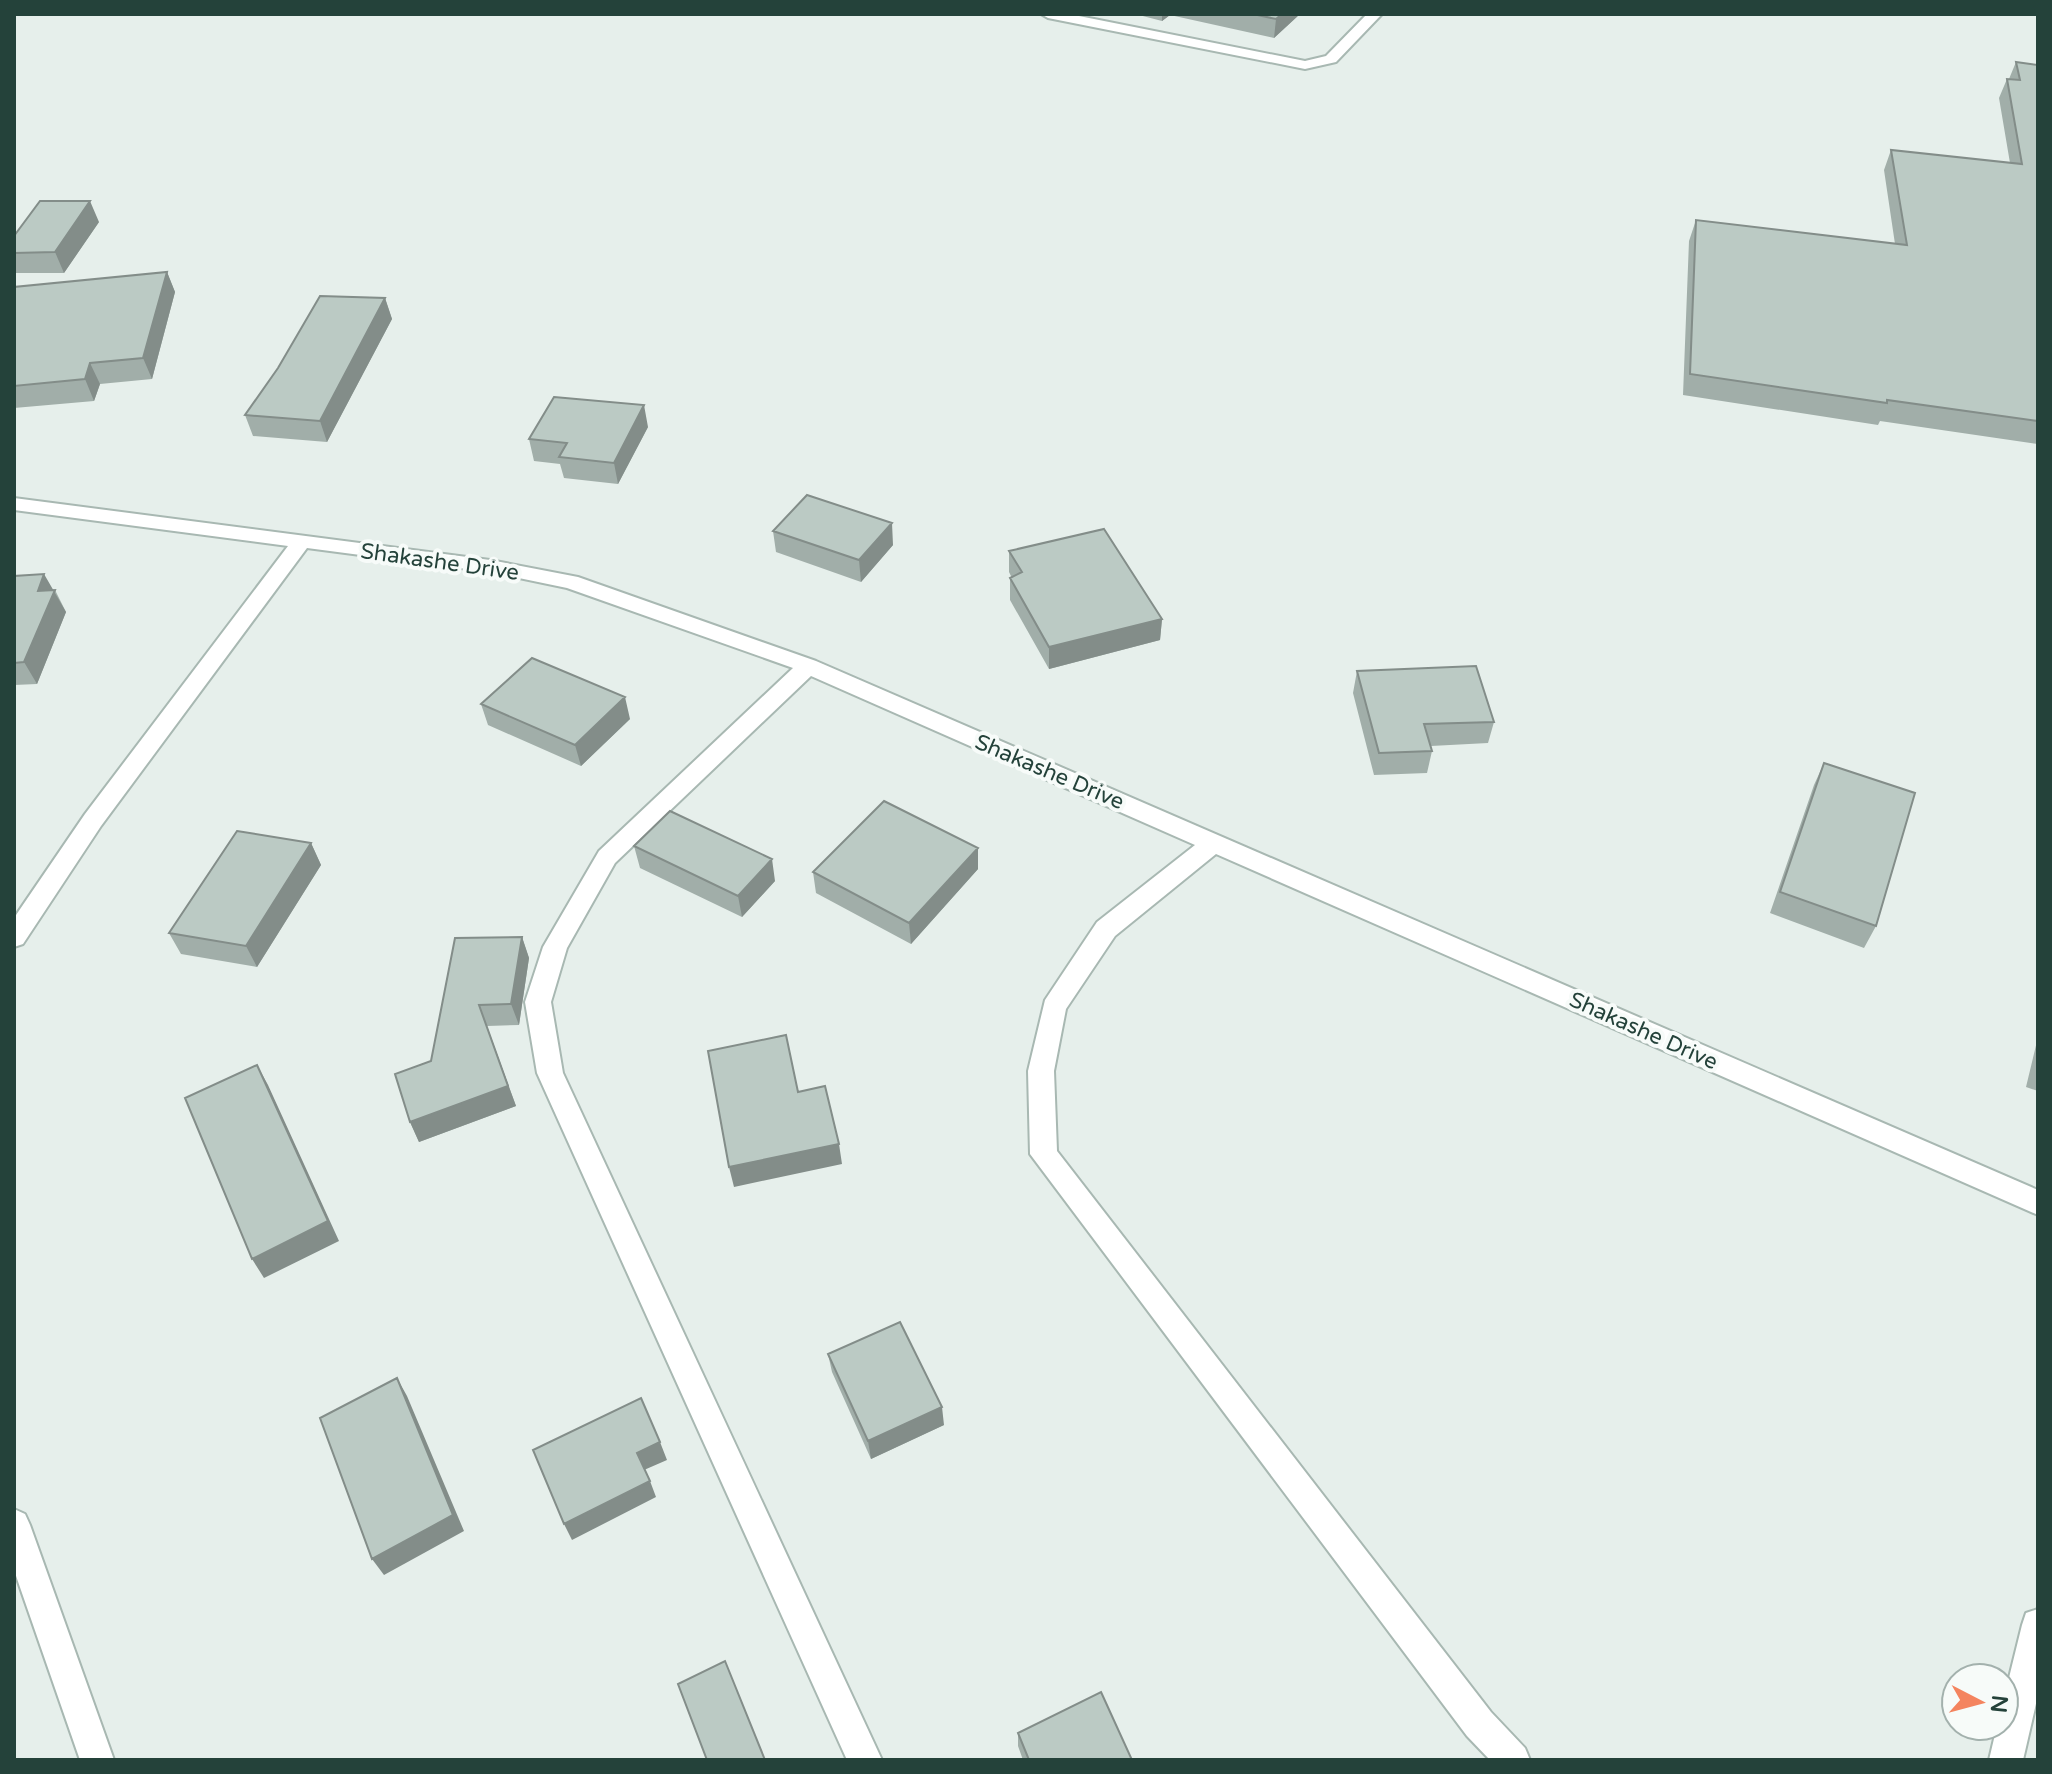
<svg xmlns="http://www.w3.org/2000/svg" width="2052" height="1774" font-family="'Varela Round',sans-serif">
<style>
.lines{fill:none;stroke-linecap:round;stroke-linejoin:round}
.minor-casing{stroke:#a8b8b2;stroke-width:4}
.minor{fill:#fff;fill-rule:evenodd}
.wall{fill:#a1aea9}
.shaded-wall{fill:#838d89}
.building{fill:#bbcac4;stroke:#838d89;stroke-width:2}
.labels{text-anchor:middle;stroke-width:8;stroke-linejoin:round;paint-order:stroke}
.street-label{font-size:22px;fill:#24423a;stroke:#f7fbf9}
</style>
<rect width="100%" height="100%" fill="#e6efeb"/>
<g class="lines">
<g class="minor-casing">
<path id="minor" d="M1041,14H1069L1305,61L1326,56L1367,14H1382L1336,62L1305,69L1048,18Z
M14,498L490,560L578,577L816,661L2038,1190V1215L1216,854L1115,936L1066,1009L1054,1071L1057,1151L1491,1712L1525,1748L1530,1760H1490L1467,1736L1030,1154L1028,1071L1045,1000L1097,922L1195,845L811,676L615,863L567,948L551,1002L563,1073L882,1760H847L537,1073L525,1002L543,947L599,851L793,668L567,588L490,572L307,548L101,826L23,944L14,947V918L85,814L288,546L14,510Z
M14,1509L25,1514L30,1525L114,1760H80L14,1570Z
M2038,1609V1695L2023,1760H1989L1997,1726H2004V1698L2022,1625L2026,1613Z"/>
</g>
<use href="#minor" class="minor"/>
</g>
<path class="wall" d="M1135,14H1300L1274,38L1170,15L1162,21Z
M2016,62L2038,65V444L1880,421L1878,425L1683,395L1689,241L1696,220L1895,244L1884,170L1891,150L2010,163L1999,98L2007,79H2009Z
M99,222L64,273H14V236Z
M167,272L175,292L152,379L100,384L94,401L14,408V287Z
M385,298L392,319L327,442L253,436L245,415Z
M648,427L618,484L564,478L560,464L534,461L529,439Z
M773,531L893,545L861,582L776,552Z
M1009,551L1162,619L1160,640L1049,669L1010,600V578H1012L1009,572Z
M14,576L55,590L66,612L37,684L14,685Z
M1357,671L1494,722L1488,743L1431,746L1432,751L1427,773L1374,775L1353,693Z
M481,704L630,719L581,766L488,725Z
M1824,763L1876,926L1864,948L1770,913L1814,785Z
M311,843L321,865L257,967L181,954L169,933Z
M634,846L775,881L742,917L640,868Z
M978,848V869L911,944L816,893L813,872Z
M522,937L529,958L519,1025L487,1026L516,1106L419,1142L410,1122L431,1061Z
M2038,1037V1091L2026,1087Z
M828,1354L944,1425L871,1459L832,1372Z
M1018,1733L1132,1760H1023L1018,1746Z"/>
<path class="shaded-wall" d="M1162,14H1170V15L1162,21Z
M1282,14H1300L1274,38L1276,19Z
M90,201L99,222L64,273L55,252Z
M167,272L175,292L152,379L143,358Z
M385,298L392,319L327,442L320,421Z
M90,363L100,384L94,401L85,379Z
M644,405L648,427L618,484L614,463Z
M892,523L893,545L861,582L859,560Z
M44,574L66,612L37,684L24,662L38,591Z
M1162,619L1160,640L1049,669V647Z
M625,697L630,719L581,766L575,745Z
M311,843L321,865L257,967L246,946Z
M978,848V869L911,944L909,923Z
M772,859L775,881L742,917L738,896Z
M522,937L529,958L519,1025L511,1004Z
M479,1005L516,1106L419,1142L410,1122Z
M257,1065L268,1085L339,1241L264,1278L252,1259Z
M839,1144L842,1164L734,1187L729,1167Z
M397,1378L407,1396L464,1531L384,1575L372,1559Z
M942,1407L944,1425L871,1459L868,1441Z
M660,1442L667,1460L644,1470L637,1453Z
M650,1481L656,1497L572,1540L564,1524Z"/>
<path class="building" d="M1253,14H1282L1276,19Z
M2016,62L2038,65V421L1887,400V403L1690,374L1696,220L1907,245L1891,150L2022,164L2007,79L2020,80Z
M40,201H90L55,252L14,253V236Z
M167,272L143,358L90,363L85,379L14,386V287Z
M320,296L385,298L320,421L245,415L278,368Z
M554,397L644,405L614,463L559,457L567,443L529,439Z
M807,495L892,523L859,560L773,531Z
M1104,529L1162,619L1049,647L1010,578L1022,572L1009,551Z
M44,574L38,591L55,590L24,662L14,663V576Z
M532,658L625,697L575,745L481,704Z
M1476,666L1494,722L1424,724L1432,751L1379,753L1357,671Z
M1824,763L1915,793L1876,926L1780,892Z
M884,801L978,848L909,923L813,872Z
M670,811L772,859L738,896L634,846Z
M237,831L311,843L246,946L169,933Z
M522,937L511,1004L479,1005L508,1086L410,1122L395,1074L431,1061L455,938Z
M786,1035L798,1092L825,1086L839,1144L729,1167L708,1051Z
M257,1065L328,1221L252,1259L185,1098Z
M900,1322L942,1407L868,1441L828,1354Z
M397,1378L453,1515L372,1559L320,1418Z
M641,1398L660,1442L637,1453L650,1481L564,1524L533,1450Z
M725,1661L765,1760H707L678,1684Z
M1101,1692L1132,1760H1029L1018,1733Z"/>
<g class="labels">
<g class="street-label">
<text transform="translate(440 561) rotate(8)" y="8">Shakashe Drive</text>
<text transform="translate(1050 771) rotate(23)" y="8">Shakashe Drive</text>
<text transform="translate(1644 1030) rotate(24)" y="8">Shakashe Drive</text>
</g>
</g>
<rect width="2052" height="1774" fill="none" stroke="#24423a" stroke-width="32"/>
<g transform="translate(1980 1702) rotate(96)"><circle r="38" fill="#f7fbf9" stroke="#a3b1ad" stroke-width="2"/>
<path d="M0-6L14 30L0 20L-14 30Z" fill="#f4845f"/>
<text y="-12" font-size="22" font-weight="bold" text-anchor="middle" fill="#24423a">N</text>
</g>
</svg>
